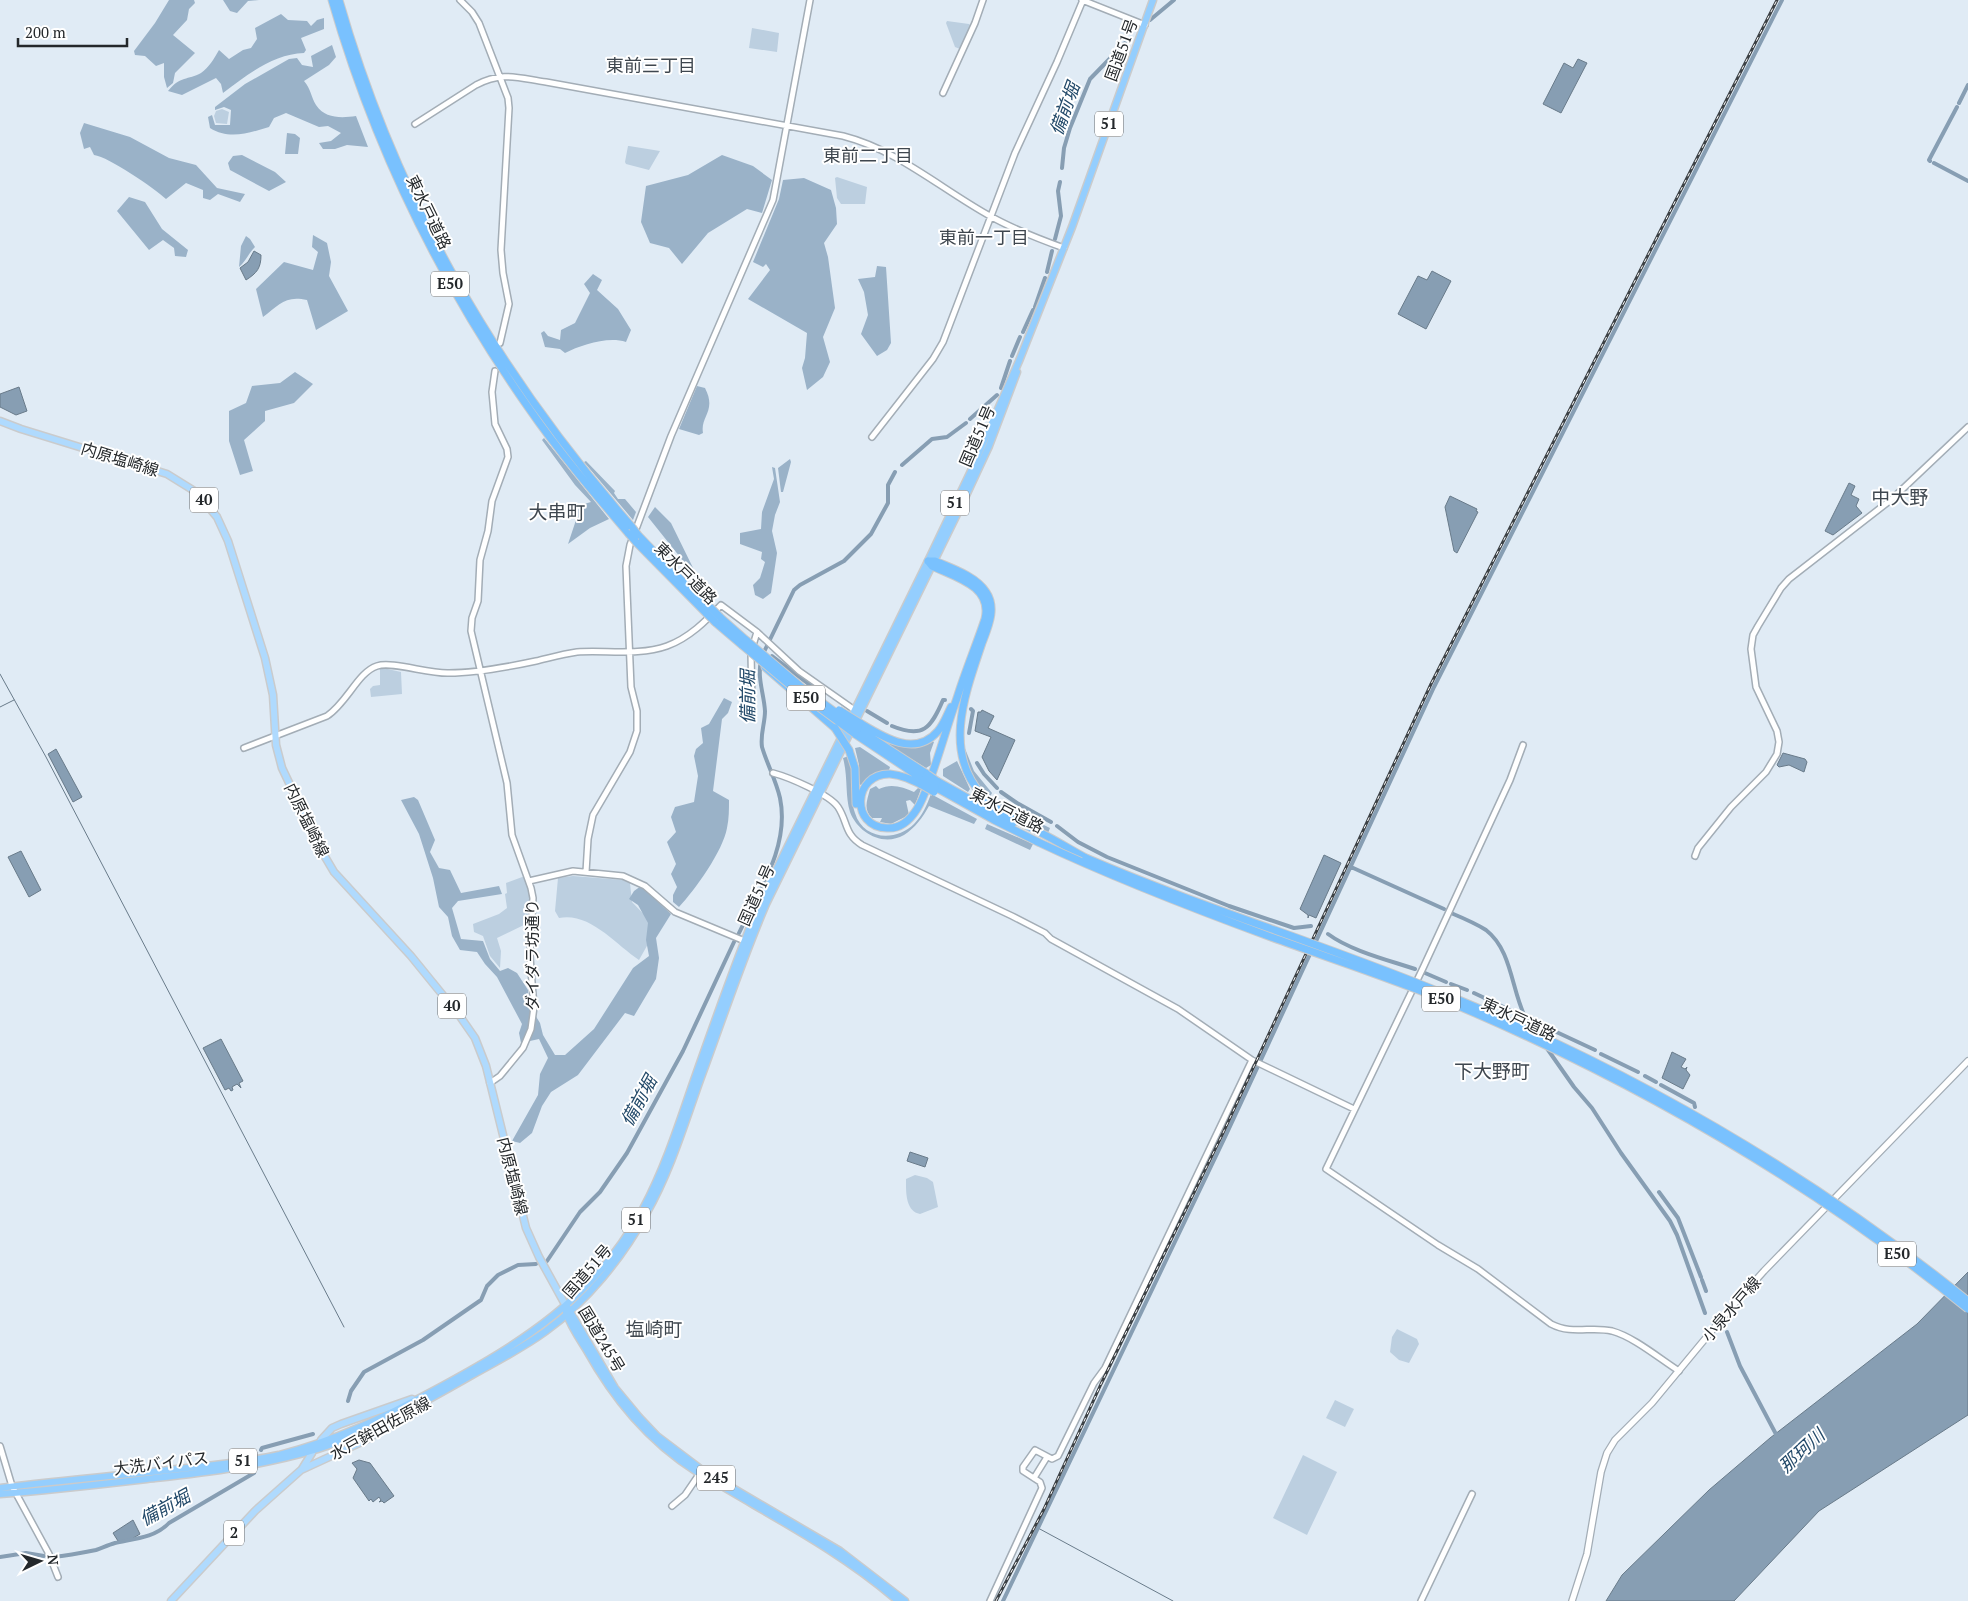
<svg xmlns="http://www.w3.org/2000/svg" width="1968" height="1601" font-family="'PT Serif','Noto Sans JP',serif">
<style>
.green{fill:#bccfe0}
.forest{fill:#9ab2c8}
.water{fill:#879eb3;stroke:#697b8a}
.lines{fill:none;stroke-linecap:round;stroke-linejoin:round}
.stream{stroke:#697b8a;stroke-width:1}
.canal{stroke:#879eb3;stroke-width:4}
.tertiary-casing{stroke:#a3adb6;stroke-width:8}
.secondary-casing{stroke:#a3adb6;stroke-width:8}
.primary-casing{stroke:#cacbcc;stroke-width:9}
.trunk-casing{stroke:#cacbcc;stroke-width:9}
.motorway-casing{stroke:#cacbcc;stroke-width:9}
.tertiary{stroke:#fff;stroke-width:5}
.secondary{stroke:#fff;stroke-width:5.5}
.primary{stroke:#afdafe;stroke-width:6}
.trunk{stroke:#94cefe;stroke-width:6}
.motorway{stroke:#79c1fe;stroke-width:7}
.rail-casing{stroke:#3c4145;stroke-width:3}
.rail{stroke:#fff;stroke-width:1;stroke-dasharray:4;stroke-linecap:butt}
.motorway-bridge-casing{stroke:#cacbcc;stroke-width:9;stroke-linecap:butt}
.motorway-bridge{stroke:#79c1fe;stroke-width:7}
.labels{text-anchor:middle;stroke-width:4;stroke-linejoin:round;paint-order:stroke}
.shield{fill:#fff;stroke:#66686b;stroke-width:1}
.shield-label{font-size:15px;font-weight:bold;fill:#24282b}
.street-label{font-size:16px;fill:#24282b;stroke:#fff}
.neighbourhood-label{font-size:18px;fill:#3f474f;stroke:#fff}
.water-label{font-size:18px;font-style:italic;fill:#224969;stroke:#fff}
.quarter-label{font-size:19px;fill:#3f474f;stroke:#fff}
</style>
<rect width="100%" height="100%" fill="#e0ebf5"/>
<path class="green" d="M947,21L969,24L971,26L960,49L955,47L946,23Z
M752,28L779,33L777,52L749,48Z
M222,109L229,112L227,124L216,123L214,116L216,111Z
M628,146H629L660,151L649,170L626,164L625,162Z
M837,177L867,187L865,204H841L837,198L835,178Z
M383,668L401,672L402,694L371,697L370,689L373,686L380,685V669Z
M525,876L530,899L528,923L497,938L501,951L500,968L490,956L483,936L474,932L473,924L499,914L507,908L505,894L507,893L506,883Z
M573,876L623,880L630,883L632,902L657,928L639,960C615,944 590,912 559,918L555,911L558,878Z
M915,1175L927,1178L933,1182L938,1207L920,1214C905,1211 906,1191 906,1179Z
M1397,1329L1417,1339L1419,1344L1409,1363L1399,1360L1390,1352L1392,1337Z
M1335,1400L1354,1409L1345,1427L1326,1418Z
M1303,1455L1337,1472L1307,1535L1273,1518Z"/>
<path class="forest" d="M169,0H194L195,3L189,9L187,20L173,35L195,53L175,73L173,83L167,88L164,77V63L156,66L145,56L135,55L134,51L155,23Z
M223,0H259L248,1L237,13L230,11Z
M281,14L288,20L307,21L311,26L317,20L324,18V29L301,38L306,50L304,53C273,54 247,75 223,93L221,84L216,78L182,95L168,91C180,76 188,80 201,73C209,67 214,59 219,50L229,59L243,50L251,48L257,39L255,28Z
M332,45L336,57L329,65L304,81C311,89 311,97 316,105C325,119 342,118 356,116L368,147L347,145L335,149H323L319,143L331,141L341,133L328,126L319,127L286,113L274,118L269,127C249,133 229,140 210,128L208,117L212,115L215,125H230L231,110L224,107L215,110V107L245,84L289,59L297,58L302,65L313,67L311,56Z
M84,123L130,137L169,158L196,165L217,188L245,194L240,202L218,194L210,200L203,198V190L186,183L166,199C154,188 109,157 94,155L90,147L84,149L80,133Z
M287,133L295,134L300,138L298,154H285Z
M242,155L275,172L286,182L269,191L230,170L228,163L233,156Z
M722,155L753,166L772,180L762,213L747,209L708,233L682,264L669,248L650,243L641,222L646,186L688,175Z
M804,178L831,190L836,208L837,224L824,243L828,257L835,308L823,337L830,362L823,377L807,390L802,368L805,358L807,333L748,299L770,270L766,264L763,267L753,262L779,199L783,180Z
M129,197L145,202L162,229L188,250L186,257L175,256L174,248L163,240L149,250L117,211Z
M313,235L327,243L331,262L329,276L348,311L316,330L307,300C285,295 279,305 263,317L256,289L284,262L313,270L318,252L312,247Z
M246,236L250,239L255,247C248,254 246,261 239,267L241,246Z
M877,266L886,267L891,343L887,350L877,356L861,334L868,315L864,292L858,279L875,277Z
M593,274L602,280L597,290L618,309L631,330L626,342C608,336 581,345 565,353L560,349L545,347L541,333L544,331L548,336L560,340L561,330L575,323L590,293L584,284Z
M295,372L313,384L294,403L265,411V421L244,440L253,471L240,475L229,441V411L246,403L252,386L280,383Z
M697,386L705,388C717,411 700,416 703,433L699,435L679,429Z
M544,438L609,519L590,528L568,544L575,523L577,506L591,502L575,485L542,440Z
M790,459L791,462L783,492H781L778,468Z
M586,461L615,491L614,493L618,499H625L636,512L633,520L584,462Z
M772,467L775,468L780,502L775,515L772,531L777,553L771,593L763,599L755,595L753,585L760,578L765,562L761,559L762,552L740,544V533L761,529L762,512L774,479Z
M655,507L671,523L697,576L696,577L648,517Z
M724,698L732,702L728,713L722,719L713,791L729,800C729,809 729,819 727,828C723,851 695,890 679,907L673,902V895L677,887L671,874L676,864L667,842L676,832L671,817L675,807L694,802L698,776L694,756L696,749L703,743L701,728L709,724Z
M932,741L934,742L930,753L931,765L926,768L885,743L886,742C906,749 912,748 932,741Z
M964,746L974,771L992,793L990,797C975,784 967,766 964,746Z
M860,747L890,767L889,770L874,773L861,785L859,784V765L855,748Z
M849,756C851,765 853,773 853,783C853,793 851,803 855,813C863,840 896,842 914,824C922,816 927,805 931,794L977,819L974,824L929,806C923,817 915,828 904,835C883,847 858,833 850,812C845,796 848,776 843,758Z
M957,761L970,789L968,792L943,776V769Z
M876,786L879,789C891,783 903,787 914,792L918,788L921,789L915,805L910,800L906,801L909,815L891,824L880,822L882,818H872C863,809 867,801 870,789Z
M414,797L418,800L435,840L430,852L439,868L450,870L461,893L499,886L502,894L458,901L452,908L461,939L483,941L490,959L500,971L508,968L517,973L528,990L529,1005L540,1023L543,1035L555,1055H565L594,1029L633,968L649,956L646,940L648,923L638,905L629,899L634,891L641,886L671,914L656,938L659,958L656,979L634,1016L625,1013L578,1075L551,1092L542,1106L532,1133L520,1143L512,1141L538,1095L540,1074L548,1058L539,1039L521,1043L519,1033L522,1024L497,977L485,964L477,952L460,950L452,936L448,917L439,907L433,878L419,834L401,800Z
M1001,800L1019,813L1050,828L1048,833L1017,817L998,804Z
M987,824L1033,844L1030,850L985,829Z"/>
<path class="water" d="M1578,59L1587,63L1561,113L1543,104L1564,63L1573,68Z
M254,251L261,255C261,268 257,273 246,280L240,268L248,262Z
M1432,271L1451,281L1426,329L1398,314L1418,276L1427,280Z
M19,387L27,411L16,415L0,407V394Z
M1849,483L1855,486L1851,495L1859,499L1856,506L1862,513L1833,535L1825,531Z
M1450,496L1477,509L1476,511L1478,512L1457,553L1454,551L1445,507Z
M982,710L994,716L988,728L1015,740L997,780L989,771L982,757L991,737L975,731L978,712H981Z
M56,749L82,797L73,802L48,754Z
M1783,753L1805,759L1807,762L1804,772L1789,765L1779,767L1777,765Z
M21,851L41,890L29,897L8,857Z
M1324,855L1341,863L1316,918L1309,915L1308,918V915L1300,909Z
M221,1039L243,1081L239,1083L241,1088L237,1084L232,1087L233,1090L231,1091L229,1088L225,1090L203,1048Z
M1672,1052L1686,1059L1681,1067L1685,1069L1687,1067L1686,1070L1690,1075L1683,1089L1662,1078Z
M910,1152L928,1158L925,1167L907,1161Z
M1968,1272V1415L1819,1511L1734,1601H1606L1622,1575L1709,1490L1770,1438L1917,1324Z
M359,1460L370,1463L394,1496L384,1503L382,1501L379,1502L381,1500L379,1497L373,1502L371,1499L369,1501L353,1478L357,1469L352,1463Z
M133,1520L140,1534L130,1540L118,1541L113,1533Z"/>
<g class="lines">
<path class="stream" d="M0,674L46,757L344,1327
M0,707L14,700
M1038,1528L1173,1601"/>
<path class="canal" d="M1150,20L1174,0
M1959,103L1968,85
M1930,161L1929,160L1957,107
M1934,163L1968,181
M1062,168L1064,148L1070,128L1090,79L1125,43
M1055,239L1061,216L1058,191L1060,182
M1047,272L1052,251
M1035,307L1045,278
M1023,332L1033,310
M1012,356L1020,337
M1001,388L1010,361
M970,419L997,395
M902,465L932,439L947,437L966,423
M763,654L794,590L800,585L844,561L871,534L888,503V485L895,472
M772,656L819,692
M867,711L887,723
M892,726C923,739 931,728 943,700H945
M969,733L973,711L971,709
M977,763L984,774L997,788
M1001,792L1017,803L1051,822
M1057,826L1078,842L1107,857L1229,906L1294,928L1311,926
M1351,867L1444,909
M1451,913C1463,918 1475,923 1486,930C1513,951 1511,992 1527,1021
M739,933C759,891 790,846 780,798C776,780 767,764 762,747C760,734 765,724 765,711C764,694 757,678 761,661
M1328,934C1351,951 1388,960 1415,969
M1425,973L1446,982
M1451,984L1467,990
M1474,993L1512,1011
M1535,1022L1595,1050
M1546,1047L1574,1087L1592,1108L1621,1153L1670,1221L1677,1235L1705,1313
M1601,1054L1638,1072
M1645,1076L1656,1082
M1661,1085L1694,1103L1695,1107
M1659,1192L1678,1218L1701,1277
M547,1261L580,1212L600,1192L627,1153L683,1051L734,942
M1702,1280L1706,1291
M1727,1332L1740,1366L1778,1438
M348,1401L351,1391L364,1372L423,1340L481,1300L487,1286L498,1275L518,1265L536,1264
M261,1450L262,1448L313,1434
M0,1557L26,1553L44,1556
M53,1557C63,1556 86,1552 96,1550C102,1548 108,1545 115,1543C133,1539 155,1538 169,1523L254,1473
M1003,1601L1226,1135L1434,687L1782,0"/>
<g class="tertiary-casing">
<path id="tertiary" d="M460,0L472,12L479,23L508,98L509,108L501,250L503,273L509,304L500,343
M1082,0L1145,25
M943,93L975,23L983,0
M415,124L476,85C502,71 518,78 546,82L843,136C898,150 941,189 990,216C1013,229 1039,239 1064,248
M872,437L933,359L943,342L1015,153L1057,62L1083,0
M752,706L751,652L757,632
M1523,745L1510,780L1423,968L1326,1169L1438,1245L1478,1269L1551,1324C1572,1335 1591,1326 1612,1331C1634,1337 1660,1359 1679,1371
M244,748L327,716C347,703 358,672 377,666C392,661 429,674 449,673C477,673 508,667 536,661C549,658 563,654 577,652C606,650 639,656 667,646C689,638 706,621 721,605L757,632L799,671L856,711
M773,773C788,777 829,794 838,807C848,822 844,834 862,845L1012,916L1045,933L1051,939L1178,1009L1252,1060L1354,1109
M1695,856L1698,848L1731,807L1766,772L1777,754L1779,742L1777,731L1756,687L1751,649L1753,635L1758,626L1781,588L1789,579L1892,499L1968,427
M586,872L588,839L593,815L630,752L637,731V711L631,687L627,591L626,566L630,545L671,436L773,200L810,0
M529,881L573,871L623,876L645,886L675,912L747,942
M490,1083L500,1076L523,1048L531,1029L534,1007L530,957L533,898L531,888L512,835L507,783L471,631L472,618L478,601L480,560L488,531L492,501L508,457L507,449L495,424L492,392L495,371
M0,1446L12,1486L49,1554L58,1577
M1034,1478L1047,1457
M672,1506L685,1495L700,1473
M990,1601L1042,1488L1040,1482L1023,1471V1467L1035,1450L1052,1459L1058,1456L1094,1383L1105,1368L1252,1060
M1421,1601L1472,1494"/>
</g>
<g class="secondary-casing">
<path id="secondary" d="M1572,1601L1587,1554L1601,1472L1607,1453L1615,1440L1652,1403L1729,1310L1764,1271L1968,1061"/>
</g>
<g class="primary-casing">
<path id="primary" d="M0,421L21,429L167,474L196,492L217,517L228,541L265,658L273,695L276,745L282,768L321,850L334,872L411,956L459,1015L475,1038L486,1066L526,1228L539,1257L566,1306
M321,1440L332,1428L341,1424L412,1399
M302,1469L312,1453
M171,1601L255,1511L301,1470L366,1440L425,1404"/>
</g>
<g class="trunk-casing">
<path id="trunk" d="M568,1308L615,1388L639,1417L657,1436L702,1470L840,1551L905,1601
M566,1312C570,1325 579,1338 586,1349C614,1399 648,1441 697,1472
M715,1482C777,1519 843,1553 898,1601
M0,1488C56,1481 112,1476 169,1470C205,1466 243,1463 279,1455C335,1441 385,1417 435,1390C522,1343 594,1299 643,1209C664,1170 678,1127 692,1086C713,1026 734,966 758,907L928,561L971,471L1019,361L1072,227L1153,0
M0,1494C52,1490 103,1484 155,1478C210,1472 265,1465 318,1449C372,1432 423,1403 472,1375C497,1361 523,1348 546,1331C587,1301 622,1258 646,1214C670,1172 684,1125 700,1080C722,1021 741,962 766,904L963,502L989,446L1017,372"/>
</g>
<g class="motorway-casing">
<path id="motorway" d="M332,0C374,146 441,283 528,407C559,452 594,493 629,534
M339,0C396,200 496,371 632,527
M638,535L688,587L712,609
M636,542L707,614
M928,561H935C951,568 976,576 986,592C997,608 988,627 982,643C966,691 942,751 982,795C998,813 1022,823 1043,834C1057,841 1071,850 1086,858
M720,617L746,640
M715,622L742,645
M765,667L835,728
M860,723C883,737 915,758 938,731C944,724 947,715 951,707
M858,729L927,774
M855,734L924,780
M849,750L855,768L856,804
M937,781L1013,823
M922,785C912,780 902,775 890,774C853,773 850,827 887,828C900,829 910,820 917,809C924,798 927,786 932,774C941,749 948,723 957,698C965,672 976,646 985,619C993,586 955,577 932,566L928,561
M935,787L994,820L1038,842"/>
</g>
<use href="#tertiary" class="tertiary"/>
<use href="#secondary" class="secondary"/>
<use href="#primary" class="primary"/>
<use href="#trunk" class="trunk"/>
<use href="#motorway" class="motorway"/>
<g class="rail-casing">
<path id="rail" d="M996,1601L1044,1509L1101,1384L1223,1133L1431,684L1777,0"/>
</g>
<use href="#rail" class="rail"/>
<g class="motorway-bridge-casing">
<path id="motorway-bridge" d="M632,527L638,535
M629,534L636,542
M712,609L720,617
M707,614L715,622
M746,640L800,686L858,729
M742,645L797,691L855,734
M839,710L860,723
M835,728L849,750
M927,774L937,781
M924,780L935,787
M922,785L934,792
M1038,842C1114,878 1192,908 1271,937C1332,959 1394,979 1454,1004C1638,1082 1812,1183 1968,1309
M1086,858C1207,910 1333,947 1454,998C1638,1074 1813,1176 1968,1301"/>
</g>
<use href="#motorway-bridge" class="motorway-bridge"/>
</g>
<g class="labels">
<g class="shield">
<rect x="1095" y="111.5" width="28" height="25" rx="4"/>
<rect x="431" y="271.5" width="38" height="25" rx="4"/>
<rect x="190" y="487.5" width="28" height="25" rx="4"/>
<rect x="941" y="490.5" width="28" height="25" rx="4"/>
<rect x="787" y="685.5" width="38" height="25" rx="4"/>
<rect x="1422" y="986.5" width="38" height="25" rx="4"/>
<rect x="438" y="993.5" width="28" height="25" rx="4"/>
<rect x="622" y="1207.5" width="28" height="25" rx="4"/>
<rect x="1878" y="1241.5" width="38" height="25" rx="4"/>
<rect x="229" y="1448.5" width="28" height="25" rx="4"/>
<rect x="697" y="1465.5" width="38" height="25" rx="4"/>
<rect x="224" y="1520.5" width="20" height="25" rx="4"/>
</g>
<g class="shield-label">
<text x="1109" y="129">51</text>
<text x="450" y="289">E50</text>
<text x="204" y="505">40</text>
<text x="955" y="508">51</text>
<text x="806" y="703">E50</text>
<text x="1441" y="1004">E50</text>
<text x="452" y="1011">40</text>
<text x="636" y="1225">51</text>
<text x="1897" y="1259">E50</text>
<text x="243" y="1466">51</text>
<text x="716" y="1483">245</text>
<text x="234" y="1538">2</text>
</g>
<g class="street-label">
<text transform="translate(1121 50) rotate(-70)" y="6">国道51号</text>
<text transform="translate(429 212) rotate(64)" y="6">東水戸道路</text>
<text transform="translate(977 436) rotate(-67)" y="6">国道51号</text>
<text transform="translate(120 459) rotate(17)" y="6">内原塩崎線</text>
<text transform="translate(686 573) rotate(45)" y="6">東水戸道路</text>
<text transform="translate(1007 810) rotate(27)" y="6">東水戸道路</text>
<text transform="translate(307 820) rotate(64)" y="6">内原塩崎線</text>
<text transform="translate(756 895) rotate(-66)" y="6">国道51号</text>
<text transform="translate(532 955) rotate(-90)" y="6">ダイダラ坊通り</text>
<text transform="translate(1519 1019) rotate(25)" y="6">東水戸道路</text>
<text transform="translate(513 1176) rotate(76)" y="6">内原塩崎線</text>
<text transform="translate(587 1271) rotate(-49)" y="6">国道51号</text>
<text transform="translate(1731 1309) rotate(-49)" y="6">小泉水戸線</text>
<text transform="translate(602 1339) rotate(59)" y="6">国道245号</text>
<text transform="translate(380 1428) rotate(-29)" y="6">水戸鉾田佐原線</text>
<text transform="translate(161 1463) rotate(-7)" y="6">大洗バイパス</text>
</g>
<g class="neighbourhood-label">
<text x="651" y="72">東前三丁目</text>
<text x="868" y="162">東前二丁目</text>
<text x="984" y="244">東前一丁目</text>
</g>
<g class="water-label">
<text transform="translate(1065 109) rotate(-70)" y="6">備前堀</text>
<text transform="translate(748 697) rotate(-90)" y="6">備前堀</text>
<text transform="translate(639 1101) rotate(-61)" y="6">備前堀</text>
<text transform="translate(1802 1451) rotate(-43)" y="6">那珂川</text>
<text transform="translate(165 1508) rotate(-29)" y="6">備前堀</text>
</g>
<g class="quarter-label">
<text x="1900" y="504">中大野</text>
<text x="557" y="519">大串町</text>
<text x="1492" y="1078">下大野町</text>
<text x="654" y="1336">塩崎町</text>
</g>
</g>
<g transform="translate(40 1561) rotate(85)" stroke="#ffffff" stroke-width="4" paint-order="stroke">
<path d="M0-4L9 19L0 12L-9 19Z" fill="#24282b"/>
<text y="-8" font-size="14" font-weight="bold" text-anchor="middle" fill="#24282b">N</text>
</g>
<path d="M18 38v8h109v-8" fill="none" stroke="#24282b" stroke-width="2.5"/>
<text x="25" y="38" font-size="15" fill="#24282b" stroke="#ffffff" stroke-width="4" paint-order="stroke">200 m</text>
</svg>
